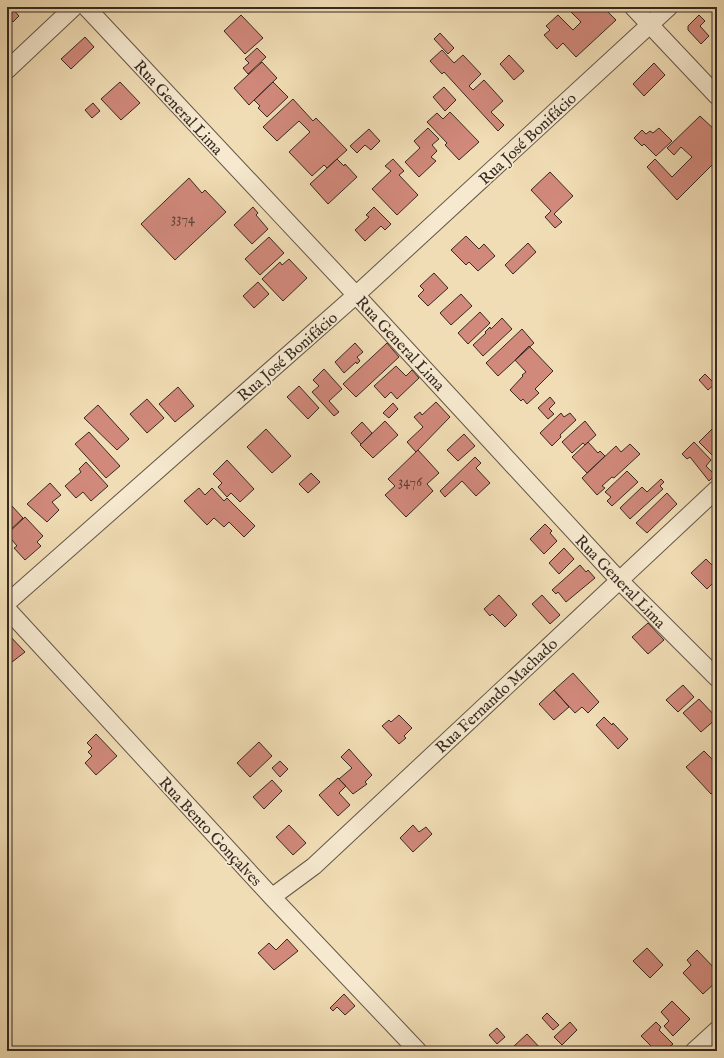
<svg xmlns="http://www.w3.org/2000/svg" width="724" height="1058" font-family="'IM FELL English',serif">
<style>
.building{fill:#d1897b;stroke:#362a22}
.lines{fill:none;stroke-linecap:round;stroke-linejoin:round}
.street-casing{stroke:#655747;stroke-width:19}
.street{stroke:#f6e9cf;stroke-width:17}
.labels{text-anchor:middle;stroke-width:3.5;stroke-linejoin:round;paint-order:stroke}
.number-label{font-size:14px;fill:#5d4238}
.street-label{font-size:16px;fill:#362a22;stroke:#f6e9cf}
</style>
<rect width="100%" height="100%" fill="#f1ddb5"/>
<filter id="stains"><feTurbulence type="fractalNoise" baseFrequency=".005" numOctaves="4"/><feColorMatrix values="0 0 0 0 .2 0 0 0 0 .09 0 0 0 0 .02 0 0 0 .5 -.17"/></filter>
<radialGradient id="worn" r=".72"><stop offset=".6" stop-color="#630" stop-opacity="0"/><stop offset="1" stop-color="#630" stop-opacity=".3"/></radialGradient>
<path class="building" d="M11,7L19,16L13,22L7,15V11Z
M576,7H603L616,20L576,57L563,43L557,49L544,35L550,30L546,26L558,15L573,30L581,22L571,12Z
M241,15L263,38L245,54L224,31Z
M699,15L705,21L700,26L709,36L701,44L688,30V26Z
M440,33L454,48L448,54L434,39Z
M85,37L94,47L71,69L61,59Z
M257,48L266,57L248,74L243,68L249,63L245,59Z
M442,50L454,63L463,55L481,74L469,86L473,90L484,80L503,101L491,112L504,125L498,131L444,72L442,74L430,61Z
M509,55L524,71L514,80L500,64Z
M262,62L277,78L249,105L234,88Z
M654,63L665,75L644,96L633,84Z
M120,82L140,103L121,120L101,99Z
M273,82L288,97L267,117L258,108L260,106L254,100Z
M444,87L456,100L445,111L433,97Z
M293,99L313,121L316,118L347,150L327,168L324,165L312,176L289,152L310,132L299,121L277,141L263,127Z
M93,103L100,111L92,118L85,110Z
M450,112L479,142L459,160L445,145L447,143L427,122L437,113L443,119Z
M700,116L717,132V160L677,200L647,167L655,159L672,177L692,157L681,147L674,155L667,148Z
M428,128L439,139L432,145L437,151L431,157L436,161L419,177L405,162L420,148L414,141Z
M659,128L672,141L656,156L644,144L642,146L634,138L642,130L646,134L650,131L653,133Z
M369,129L380,141L371,150L365,145L357,153L350,146Z
M337,159L344,166L345,164L357,177L328,204L310,184Z
M393,159L404,171L399,175L418,195L397,215L372,189L391,171L385,166Z
M550,172L573,196L554,214L562,222L555,228L545,217L551,211L531,190Z
M189,178L202,193L205,190L226,212L175,260L141,224Z
M253,207L258,213L256,215L268,229L252,244L234,225Z
M374,207L391,224L385,230L381,226L365,241L355,230L369,217L366,215Z
M466,236L479,249L484,244L495,256L478,271L469,262L466,265L451,250Z
M269,237L284,253L260,275L245,259Z
M528,243L536,252L513,274L505,265Z
M289,259L307,278L283,301L262,279L280,262L282,265Z
M434,273L448,288L428,306L418,296L424,290L420,286Z
M258,282L269,294L254,308L243,296Z
M461,294L472,306L451,325L440,313Z
M480,312L490,323L468,344L458,333Z
M502,318L512,329L483,356L473,345L486,333L485,332L490,327L491,329Z
M522,329L534,343L498,376L486,363Z
M355,343L363,352L357,357L360,361L357,364L356,362L344,373L335,362Z
M387,343L399,357L356,397L343,384Z
M529,346L553,371L535,389L539,393L527,404L523,399L521,401L510,390L523,376L522,375L526,372L515,360Z
M396,366L406,376L412,370L419,378L397,399L391,392L385,398L374,386Z
M324,369L342,389L329,401L339,412L334,416L312,392L319,386L313,380Z
M705,374L715,384L708,390L699,380Z
M299,386L319,408L308,419L287,397Z
M178,387L194,406L175,422L159,404Z
M550,397L555,403L549,409L554,414L548,419L538,408Z
M147,399L164,418L147,433L130,414Z
M436,402L450,417L416,452L407,442L423,427L414,417L420,412L422,415Z
M393,403L398,409L389,418L383,413Z
M98,405L129,439L117,450L84,418Z
M561,413L564,417L570,413L576,420L560,435L561,437L552,446L540,433Z
M385,421L398,435L373,458L360,445Z
M585,421L596,435L585,445L583,443L572,453L562,442Z
M362,422L372,433L361,444L351,433Z
M713,428L717,432V456L715,458L699,442Z
M266,429L291,456L272,473L247,447Z
M89,432L120,466L106,478L75,444Z
M464,434L475,446L458,461L447,450Z
M588,442L598,453L600,451L605,456L587,473L572,457Z
M694,442L711,460L706,466L715,475L709,481L690,457L687,459L682,454Z
M630,444L640,454L614,478L612,477L602,486L605,488L597,495L582,478L616,446L621,452Z
M418,450L439,473L427,484L433,491L406,517L385,495L395,486L388,479Z
M475,457L481,463L476,468L490,483L476,496L462,481L445,497L440,491Z
M227,460L254,489L240,502L231,493L227,497L218,487L222,483L213,474Z
M86,462L108,486L91,501L83,492L76,498L65,486L81,472L79,469Z
M627,471L638,482L612,506L607,501L611,497L605,492Z
M311,473L320,482L308,493L299,484Z
M661,479L664,482L660,486L663,489L630,519L620,508L642,487L647,492Z
M50,483L61,495L52,502L59,510L47,522L27,504Z
M199,488L205,495L212,488L224,501L227,498L255,526L244,537L229,522L224,527L214,518L207,525L184,501Z
M667,493L677,504L647,533L636,523Z
M11,505L23,518L7,533V508Z
M25,517L43,536L37,542L41,546L25,560L14,548L17,546L7,534Z
M545,524L552,531L550,533L557,541L544,554L530,539Z
M564,548L574,559L559,574L549,563Z
M706,559L717,570V579L707,589L691,573Z
M580,565L586,572L588,570L595,578L566,602L558,592L556,594L552,590Z
M499,595L517,615L505,627L492,614L490,616L484,609Z
M542,595L560,615L550,624L532,604Z
M648,623L664,640L648,654L632,637Z
M7,633L25,652L12,662L7,657Z
M573,673L599,702L588,713L582,707L575,713L554,690Z
M683,685L694,697L678,712L666,700Z
M554,690L569,707L554,720L539,704Z
M699,699L717,718L701,732L683,713Z
M399,715L412,728L404,736L406,738L399,744L382,726L389,720L391,722Z
M604,717L612,725L613,723L628,739L618,749L596,725Z
M96,734L117,756L96,775L85,763L92,756L88,752L92,748L87,743Z
M259,742L272,756L250,777L237,763Z
M349,749L372,775L365,782L367,784L353,794L339,779L352,768L341,757Z
M704,751L717,764V775L715,777L717,779V789L711,794L686,767Z
M280,761L288,769L280,777L272,768Z
M338,778L346,786L339,793L350,805L338,816L319,795Z
M272,780L282,791L264,809L253,797Z
M289,825L306,843L293,855L276,837Z
M413,825L419,832L426,827L432,834L413,852L400,838Z
M287,939L298,951L274,970L258,953L269,943L276,950Z
M647,948L663,965L650,978L633,961Z
M697,950L717,971V981L703,994L683,973L691,965L687,960Z
M344,994L355,1006L345,1015L337,1007L333,1011L330,1008Z
M672,1001L690,1019L673,1036L664,1026L669,1021L661,1012Z
M547,1013L559,1025L553,1030L542,1018Z
M570,1022L577,1030L562,1045L554,1037Z
M656,1022L661,1027L659,1030L673,1044L665,1051H656L641,1036Z
M497,1028L505,1037L497,1044L489,1035Z
M527,1034L543,1051H519L514,1046Z"/>
<g class="lines">
<g class="street-casing">
<path id="street" d="M86,7L356,295L619,580L717,678
M633,7L717,96
M7,70L74,7
M7,603L356,295L669,7
M7,609L272,897L418,1051
M272,897L314,866L717,489
M694,1051L717,1030"/>
</g>
<use href="#street" class="street"/>
</g>
<g class="labels">
<g class="number-label">
<text x="183" y="223">3374</text>
<text x="410" y="486">3476</text>
</g>
<g class="street-label">
<text transform="translate(179 107) rotate(47)" y="6">Rua General Lima</text>
<text transform="translate(527 138) rotate(-43)" y="6">Rua José Bonifácio</text>
<text transform="translate(401 343) rotate(47)" y="6">Rua General Lima</text>
<text transform="translate(287 356) rotate(-41)" y="6">Rua José Bonifácio</text>
<text transform="translate(621 581) rotate(46)" y="6">Rua General Lima</text>
<text transform="translate(496 695) rotate(-43)" y="6">Rua Fernando Machado</text>
<text transform="translate(211 831) rotate(47)" y="6">Rua Bento Gonçalves</text>
</g>
</g>
<rect width="724" height="1058" fill="none" stroke="#f1ddb5" stroke-width="24"/>
<rect x="8" y="8" width="708" height="1042" fill="none" stroke="#362a22" stroke-width="2"/>
<rect x="12" y="12" width="700" height="1034" fill="none" stroke="#362a22"/>
<rect width="100%" height="100%" filter="url(#stains)"/>
<rect width="100%" height="100%" fill="url(#worn)"/>
</svg>
